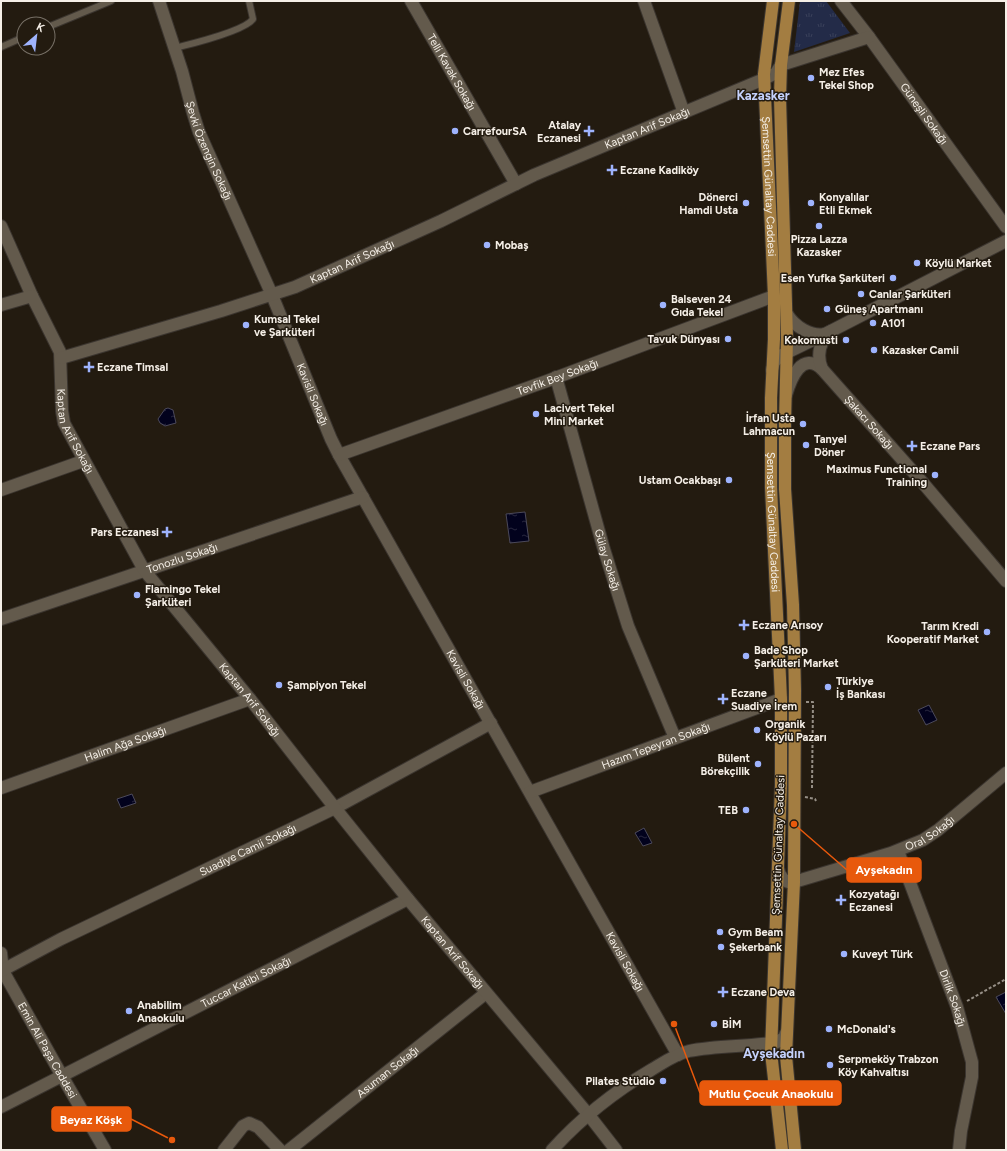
<svg xmlns="http://www.w3.org/2000/svg" width="1007" height="1151" font-family="Figtree,sans-serif">
<style>
.grass{fill:url(#grass-tufts)}
.water{fill:url(#water-ripples);stroke:#4b495a}
.lines{fill:none;stroke-linecap:round;stroke-linejoin:round}
.service-casing{stroke:#3b352f;stroke-width:8}
.minor-casing{stroke:#3b352f;stroke-width:14}
.tertiary-casing{stroke:#3b352f;stroke-width:14}
.primary-casing{stroke:#3b352f;stroke-width:14}
.path{stroke:#968f86;stroke-width:2;stroke-dasharray:3 2;stroke-linecap:butt}
.service{stroke:#635a4c;stroke-width:6}
.minor{stroke:#635a4c;stroke-width:12}
.tertiary{stroke:#635a4c;stroke-width:12}
.primary{stroke:#a37d41;stroke-width:12}
.poi-dot{fill:#9eb3fd;stroke:#231b10;stroke-width:1.5}
.labels{text-anchor:middle;stroke-width:3;stroke-linejoin:round;paint-order:stroke}
.street-label{font-size:11px;fill:#f5efe7;stroke:#231b10}
.poi-label{font-size:11px;font-weight:bold;fill:#f5efe7;stroke:#231b10;text-anchor:start}
.quarter-label{font-size:13px;font-weight:bold;fill:#c4d1fb;stroke:#231b10}
.leader{fill:none;stroke:#e8590c;stroke-width:1.5}
.callout-dot{fill:#e8590c;stroke:#231b10;stroke-width:1.5}
.callout{fill:#e8590c;stroke:#e8590c;stroke-width:1.5}
.callout-label{font-size:12px;text-anchor:middle;font-weight:bold;fill:#fff}
</style>
<defs>
<pattern id="grass-tufts" width="24" height="20" patternUnits="userSpaceOnUse"><rect width="24" height="20" fill="#232b48"/><path d="M3 7l-1-3M5 7V3M7 7l1-3M15 17l-1-3M17 17v-4M19 17l1-3" fill="none" stroke="#39405a"/></pattern>
<pattern id="water-ripples" width="26" height="14" patternUnits="userSpaceOnUse"><rect width="26" height="14" fill="#02021d"/><path d="M2 4q2-2 4 0t4 0M15 11q2-2 4 0t4 0" fill="none" stroke="#28273e"/></pattern>
</defs>
<rect width="100%" height="100%" fill="#231b10"/>
<path class="grass" d="M800,1H826L850,33L794,52Z"/>
<path class="water" d="M168,408L173,410L176,423L165,426L160,423L158,419L165,409Z
M525,512L529,541L510,543L506,514Z
M929,705L937,720L926,725L918,710Z
M132,794L136,803L121,808L117,799Z
M644,828L652,843L643,846L635,833Z
M1006,992V1014L996,997Z"/>
<g class="lines">
<g class="service-casing">
<path id="service" d="M48,27L111,1
M1,47L24,37
M175,48C191,44 245,31 253,19L249,1"/>
</g>
<g class="minor-casing">
<g id="minor">
<path id="s1" d="M159,1L182,71L193,113L199,132L272,295L331,439L339,455L678,1055"/>
<path id="s2" d="M411,1L516,184"/>
<path d="M644,1L684,113"/>
<path id="s3" d="M841,1L869,37L1006,227"/>
<path d="M781,65L869,37"/>
<path d="M1,226L32,296"/>
<path d="M787,314C794,326 811,337 825,334"/>
<path id="s4" d="M556,377L603,546L628,626L675,738"/>
<path d="M786,395C791,378 802,351 822,369"/>
<path id="s5" d="M339,455L547,381L774,296"/>
<path d="M1,490L83,461"/>
<path id="s6" d="M1,619L363,497"/>
<path id="s7" d="M1,788L250,699"/>
<path id="s8" d="M530,792L781,699"/>
<path id="s9" d="M898,851L957,1007L972,1062V1077L961,1131L959,1150"/>
<path d="M778,868C779,876 785,884 794,882"/>
<path id="s10" d="M1,953L3,971L62,1076L105,1150"/>
<path id="s11" d="M1,971L61,939L335,808L491,723"/>
<path id="s12" d="M1,1107L408,899"/>
<path d="M224,1150L243,1126L249,1123L258,1127L280,1150"/>
<path id="s13" d="M289,1150L486,993"/>
</g>
</g>
<g class="tertiary-casing">
<g id="tertiary">
<path id="s14" d="M1,305L32,296L60,352L62,411L64,423L144,570L250,699L335,808L408,899L588,1114L616,1150"/>
<path id="s15" d="M831,331C820,341 816,354 822,369L923,483L1006,581"/>
<path id="s16" d="M61,358L221,311L295,287L441,221L534,175L764,79L776,73L781,65"/>
<path d="M772,370L774,362L780,356L831,331L1006,241"/>
<path id="s17" d="M794,882L891,853L923,840L938,830L1006,773"/>
<path d="M552,1150C581,1118 614,1092 651,1070C663,1063 675,1054 689,1051C718,1045 748,1047 777,1042L784,1038L786,1033"/>
</g>
</g>
<g class="primary-casing">
<g id="primary">
<path id="s18" d="M773,1L764,74L774,296V339L771,398V487L781,699V785L771,1052L782,1150"/>
<path d="M789,1L781,65L780,98L787,338L785,423V489L793,605L795,691L794,882L786,1056L795,1150"/>
</g>
</g>
<path class="path" d="M806,702H813L812,788
M805,797L815,799L816,801
M967,1001L1006,979"/>
<use href="#service" class="service"/>
<use href="#minor" class="minor"/>
<use href="#tertiary" class="tertiary"/>
<use href="#primary" class="primary"/>
</g>
<g class="poi-dot">
<circle cx="811" cy="78" r="4"/>
<circle cx="455" cy="131" r="4"/>
<path d="M587 125h4v4h4v4h-4v4h-4v-4h-4v-4h4z"/>
<path d="M610 164h4v4h4v4h-4v4h-4v-4h-4v-4h4z"/>
<circle cx="746" cy="203" r="4"/>
<circle cx="811" cy="203" r="4"/>
<circle cx="819" cy="226" r="4"/>
<circle cx="487" cy="245" r="4"/>
<circle cx="917" cy="263" r="4"/>
<circle cx="893" cy="278" r="4"/>
<circle cx="861" cy="294" r="4"/>
<circle cx="663" cy="305" r="4"/>
<circle cx="827" cy="309" r="4"/>
<circle cx="873" cy="323" r="4"/>
<circle cx="246" cy="325" r="4"/>
<circle cx="728" cy="339" r="4"/>
<circle cx="846" cy="340" r="4"/>
<circle cx="874" cy="350" r="4"/>
<path d="M87 361h4v4h4v4h-4v4h-4v-4h-4v-4h4z"/>
<circle cx="536" cy="414" r="4"/>
<circle cx="803" cy="424" r="4"/>
<circle cx="806" cy="445" r="4"/>
<path d="M910 440h4v4h4v4h-4v4h-4v-4h-4v-4h4z"/>
<circle cx="935" cy="475" r="4"/>
<circle cx="729" cy="480" r="4"/>
<path d="M165 526h4v4h4v4h-4v4h-4v-4h-4v-4h4z"/>
<circle cx="137" cy="595" r="4"/>
<path d="M742 619h4v4h4v4h-4v4h-4v-4h-4v-4h4z"/>
<circle cx="987" cy="632" r="4"/>
<circle cx="746" cy="656" r="4"/>
<circle cx="279" cy="685" r="4"/>
<circle cx="828" cy="687" r="4"/>
<path d="M721 693h4v4h4v4h-4v4h-4v-4h-4v-4h4z"/>
<circle cx="757" cy="730" r="4"/>
<circle cx="758" cy="764" r="4"/>
<circle cx="746" cy="810" r="4"/>
<path d="M839 894h4v4h4v4h-4v4h-4v-4h-4v-4h4z"/>
<circle cx="720" cy="932" r="4"/>
<circle cx="721" cy="947" r="4"/>
<circle cx="844" cy="954" r="4"/>
<path d="M721 986h4v4h4v4h-4v4h-4v-4h-4v-4h4z"/>
<circle cx="129" cy="1011" r="4"/>
<circle cx="714" cy="1024" r="4"/>
<circle cx="829" cy="1029" r="4"/>
<circle cx="830" cy="1065" r="4"/>
<circle cx="663" cy="1081" r="4"/>
</g>
<g class="labels">
<g class="street-label">
<text dy="4" stroke="none"><textPath href="#s2" startOffset="82">Telli Kavak Sokağı</textPath></text>
<text dy="4" stroke="none"><textPath href="#s3" startOffset="140">Güneşli Sokağı</textPath></text>
<text dy="4" stroke="none"><textPath href="#s16" startOffset="631">Kaptan Arif Sokağı</textPath></text>
<text dy="4" stroke="none"><textPath href="#s1" startOffset="158">Şevki Özengin Sokağı</textPath></text>
<text dy="4" stroke="none"><textPath href="#s18" startOffset="186">Şemsettin Günaltay Caddesi</textPath></text>
<text dy="4" stroke="none"><textPath href="#s16" startOffset="307">Kaptan Arif Sokağı</textPath></text>
<text dy="4" stroke="none"><textPath href="#s5" startOffset="232">Tevfik Bey Sokağı</textPath></text>
<text dy="4" stroke="none"><textPath href="#s1" startOffset="423">Kavisli Sokağı</textPath></text>
<text dy="4" stroke="none"><textPath href="#s15" startOffset="113">Şakacı Sokağı</textPath></text>
<text dy="4" stroke="none"><textPath href="#s14" startOffset="177">Kaptan Arif Sokağı</textPath></text>
<text dy="4" stroke="none"><textPath href="#s18" startOffset="522">Şemsettin Günaltay Caddesi</textPath></text>
<text dy="4" stroke="none"><textPath href="#s6" startOffset="191">Tonozlu Sokağı</textPath></text>
<text dy="4" stroke="none"><textPath href="#s4" startOffset="190">Gülay Sokağı</textPath></text>
<text dy="4" stroke="none"><textPath href="#s1" startOffset="747">Kavisli Sokağı</textPath></text>
<text dy="4" stroke="none"><textPath href="#s14" startOffset="501">Kaptan Arif Sokağı</textPath></text>
<text dy="4" stroke="none"><textPath href="#s7" startOffset="132">Halim Ağa Sokağı</textPath></text>
<text dy="4" stroke="none"><textPath href="#s8" startOffset="134">Hazım Tepeyran Sokağı</textPath></text>
<text dy="4" stroke="none"><textPath href="#s17" startOffset="145">Oral Sokağı</textPath></text>
<text transform="translate(778 845) rotate(-88)" y="4">Şemsettin Günaltay Caddesi</text>
<text dy="4" stroke="none"><textPath href="#s11" startOffset="275">Suadiye Camii Sokağı</textPath></text>
<text dy="4" stroke="none"><textPath href="#s14" startOffset="825">Kaptan Arif Sokağı</textPath></text>
<text dy="4" stroke="none"><textPath href="#s1" startOffset="1071">Kavisli Sokağı</textPath></text>
<text dy="4" stroke="none"><textPath href="#s12" startOffset="275">Tuccar Katibi Sokağı</textPath></text>
<text dy="4" stroke="none"><textPath href="#s9" startOffset="157">Dirlik Sokağı</textPath></text>
<text dy="4" stroke="none"><textPath href="#s10" startOffset="109">Emin Ali Paşa Caddesi</textPath></text>
<text dy="4" stroke="none"><textPath href="#s13" startOffset="126">Asuman Sokağı</textPath></text>
</g>
<g class="poi-label">
<text x="819" y="76">Mez Efes<tspan x="819" dy="13">Tekel Shop</tspan></text>
<text x="581" y="129" text-anchor="end">Atalay<tspan x="581" dy="13">Eczanesi</tspan></text>
<text x="463" y="135">CarrefourSA</text>
<text x="620" y="174">Eczane Kadiköy</text>
<text x="738" y="201" text-anchor="end">Dönerci<tspan x="738" dy="13">Hamdi Usta</tspan></text>
<text x="819" y="201">Konyalılar<tspan x="819" dy="13">Etli Ekmek</tspan></text>
<text x="819" y="243" text-anchor="middle">Pizza Lazza<tspan x="819" dy="13">Kazasker</tspan></text>
<text x="495" y="249">Mobaş</text>
<text x="925" y="267">Köylü Market</text>
<text x="885" y="282" text-anchor="end">Esen Yufka Şarküteri</text>
<text x="869" y="298">Canlar Şarküteri</text>
<text x="671" y="303">Balseven 24<tspan x="671" dy="13">Gıda Tekel</tspan></text>
<text x="835" y="313">Güneş Apartmanı</text>
<text x="254" y="323">Kumsal Tekel<tspan x="254" dy="13">ve Şarküteri</tspan></text>
<text x="881" y="327">A101</text>
<text x="720" y="343" text-anchor="end">Tavuk Dünyası</text>
<text x="838" y="344" text-anchor="end">Kokomusti</text>
<text x="882" y="354">Kazasker Camii</text>
<text x="97" y="371">Eczane Timsal</text>
<text x="544" y="412">Lacivert Tekel<tspan x="544" dy="13">Mini Market</tspan></text>
<text x="795" y="422" text-anchor="end">İrfan Usta<tspan x="795" dy="13">Lahmacun</tspan></text>
<text x="814" y="443">Tanyel<tspan x="814" dy="13">Döner</tspan></text>
<text x="920" y="450">Eczane Pars</text>
<text x="927" y="473" text-anchor="end">Maximus Functional<tspan x="927" dy="13">Training</tspan></text>
<text x="721" y="484" text-anchor="end">Ustam Ocakbaşı</text>
<text x="159" y="536" text-anchor="end">Pars Eczanesi</text>
<text x="145" y="593">Flamingo Tekel<tspan x="145" dy="13">Şarküteri</tspan></text>
<text x="752" y="629">Eczane Arısoy</text>
<text x="979" y="630" text-anchor="end">Tarım Kredi<tspan x="979" dy="13">Kooperatif Market</tspan></text>
<text x="754" y="654">Bade Shop<tspan x="754" dy="13">Şarküteri Market</tspan></text>
<text x="836" y="685">Türkiye<tspan x="836" dy="13">İş Bankası</tspan></text>
<text x="287" y="689">Şampiyon Tekel</text>
<text x="731" y="697">Eczane<tspan x="731" dy="13">Suadiye İrem</tspan></text>
<text x="765" y="728">Organik<tspan x="765" dy="13">Köylü Pazarı</tspan></text>
<text x="750" y="762" text-anchor="end">Bülent<tspan x="750" dy="13">Börekçilik</tspan></text>
<text x="738" y="814" text-anchor="end">TEB</text>
<text x="849" y="898">Kozyatağı<tspan x="849" dy="13">Eczanesi</tspan></text>
<text x="728" y="936">Gym Beam</text>
<text x="729" y="951">Şekerbank</text>
<text x="852" y="958">Kuveyt Türk</text>
<text x="731" y="996">Eczane Deva</text>
<text x="137" y="1009">Anabilim<tspan x="137" dy="13">Anaokulu</tspan></text>
<text x="722" y="1028">BİM</text>
<text x="837" y="1033">McDonald's</text>
<text x="838" y="1063">Serpmeköy Trabzon<tspan x="838" dy="13">Köy Kahvaltısı</tspan></text>
<text x="655" y="1085" text-anchor="end">Pilates Stüdio</text>
</g>
<g class="quarter-label">
<text x="763" y="100">Kazasker</text>
<text x="774" y="1058">Ayşekadın</text>
</g>
</g>
<path class="leader" d="M794 824L847 870M674 1024L700 1093M172 1140L131 1119"/>
<g class="callout-dot">
<circle cx="794" cy="824" r="4"/>
<circle cx="674" cy="1024" r="4"/>
<circle cx="172" cy="1140" r="4"/>
</g>
<g class="callout">
<rect x="847" y="858" width="74" height="24" rx="4"/>
<rect x="700" y="1081" width="141" height="24" rx="4"/>
<rect x="52" y="1107" width="79" height="24" rx="4"/>
</g>
<g class="callout-label">
<text x="884" y="874">Ayşekadın</text>
<text x="771" y="1098">Mutlu Çocuk Anaokulu</text>
<text x="91" y="1124">Beyaz Köşk</text>
</g>
<rect width="1007" height="1151" fill="none" stroke="#f5efe7" stroke-width="4"/>
<g transform="translate(36 36) rotate(28)"><circle r="19" fill="#231b10" stroke="#777066"/>
<path d="M0-3L7 15L0 10L-7 15Z" fill="#9eb3fd"/>
<text y="-6" font-size="11" font-weight="bold" text-anchor="middle" fill="#f5efe7">K</text>
</g>
</svg>
